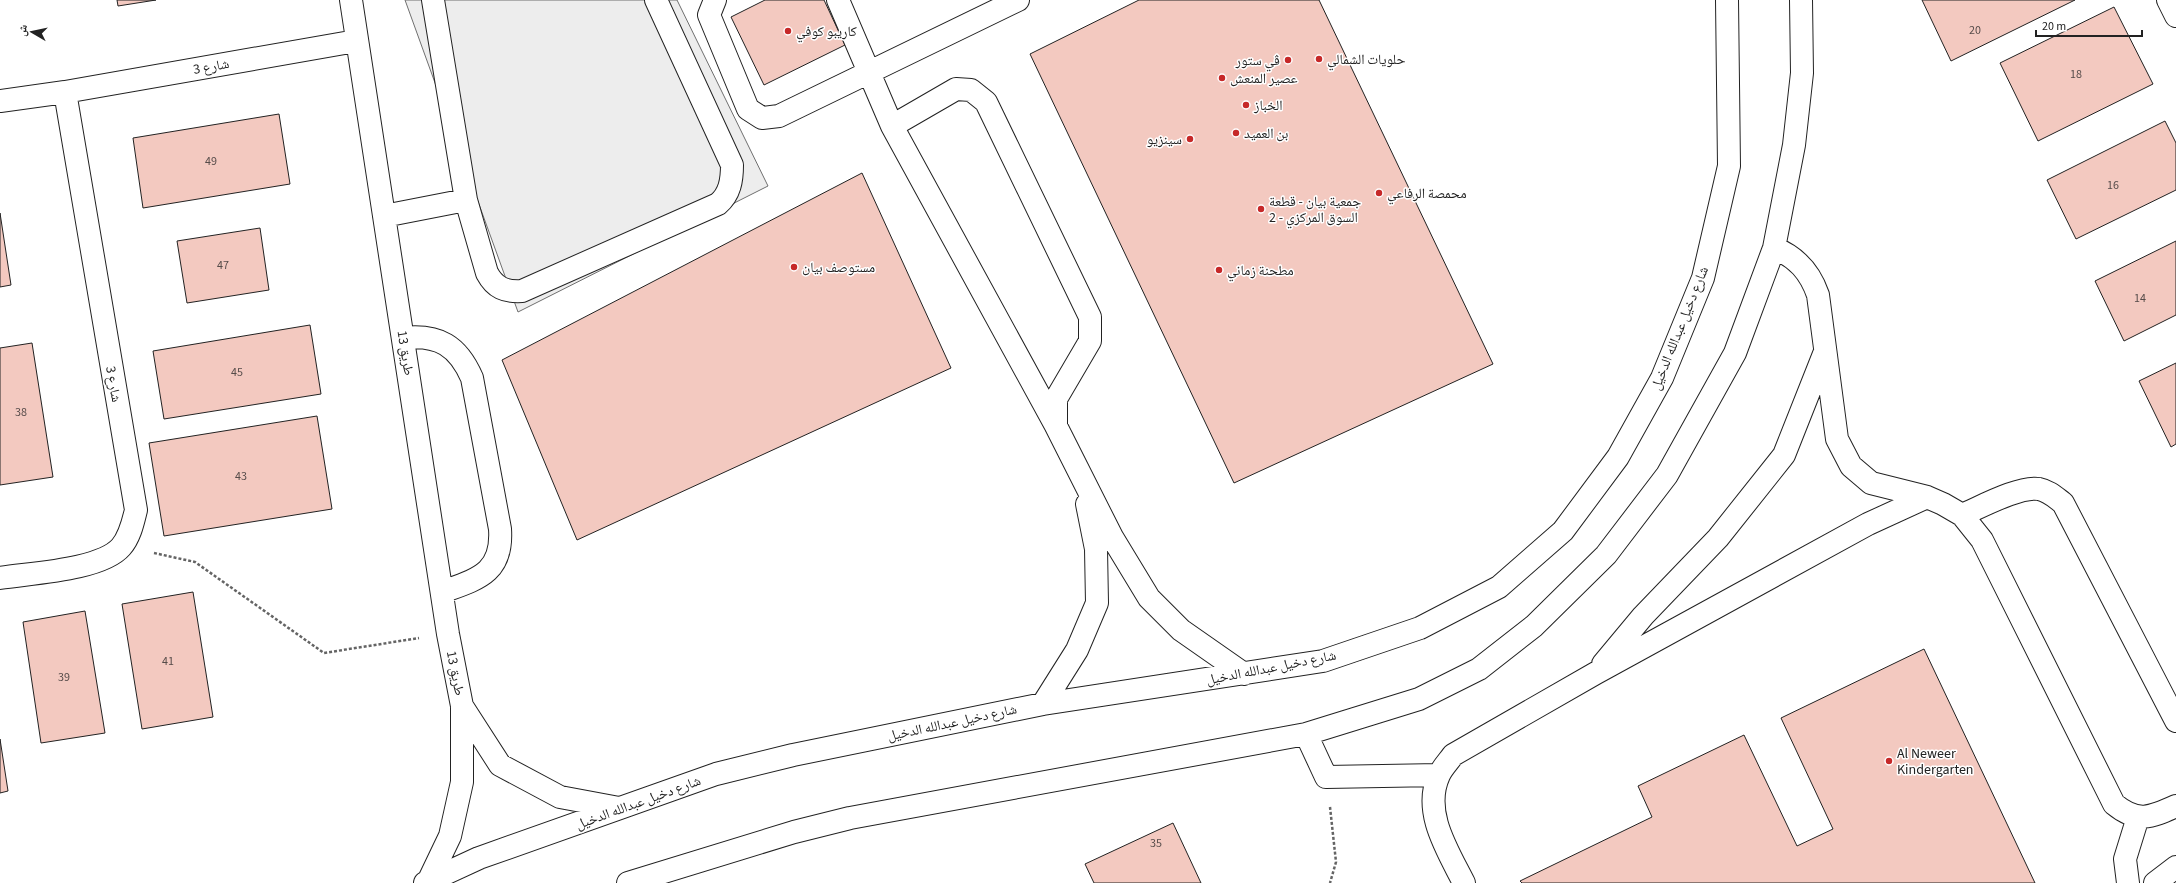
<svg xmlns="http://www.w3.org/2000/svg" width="2176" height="883" font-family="'Source Sans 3','Noto Naskh Arabic',sans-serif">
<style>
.parking{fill:#ededed;stroke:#6f6f6f}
.building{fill:#f3c9c0;stroke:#222}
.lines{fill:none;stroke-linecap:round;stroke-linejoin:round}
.minor-casing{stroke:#222;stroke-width:24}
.path{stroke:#646464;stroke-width:2.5;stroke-dasharray:3 2;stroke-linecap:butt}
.minor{stroke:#fff;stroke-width:22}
.poi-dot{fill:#c62828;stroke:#fff;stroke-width:1.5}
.labels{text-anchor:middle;stroke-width:3;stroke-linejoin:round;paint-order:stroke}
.number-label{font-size:12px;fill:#564c4a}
.poi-label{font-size:14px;fill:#222;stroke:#fff;text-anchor:start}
.street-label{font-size:14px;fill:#222;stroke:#fff}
</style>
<rect width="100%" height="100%" fill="#fff"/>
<path class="parking" d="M405,0H677L768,186L518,312Z"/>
<path class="building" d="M117,0H156L118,6Z
M765,0H824L845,45L764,85L731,17Z
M1139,0H1319L1493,364L1234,483L1030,54Z
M1922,0H2075L1951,61Z
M2114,7L2153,84L2038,141L2000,63Z
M279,114L290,184L143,208L133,138Z
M2165,121L2176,143V190L2076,239L2047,180Z
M862,173L951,368L577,540L502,360Z
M0,213L11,285L0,287Z
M260,228L269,290L187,303L177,241Z
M2176,241V315L2124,341L2095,281Z
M310,325L321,394L164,419L153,351Z
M32,343L53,477L0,485V348Z
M2176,363V444L2171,447L2139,381Z
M317,416L332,509L164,536L149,443Z
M193,592L213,717L142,729L122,604Z
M85,611L105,733L41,743L23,622Z
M1924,649L2035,883H1522L1520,881L1652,817L1638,786L1744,735L1797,846L1833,829L1781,718Z
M0,739L8,791L0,793Z
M1173,823L1201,883H1094L1085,864Z"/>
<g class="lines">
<g class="minor-casing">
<path id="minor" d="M351,0L448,634L462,706V782L450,836L428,882
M433,0L466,200L487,273C495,288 505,292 522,291L718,204C730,194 732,180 732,165L656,0
M715,0L709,15L748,109L762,118L779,116L1018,0
M838,0L892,126L1056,426L1112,537L1149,598L1181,630L1244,674
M2168,0L2176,16
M0,101L65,92L356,41
M892,126L956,89L971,90L986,102L1090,317V341L1056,399V426
M384,216L466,200
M1774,248C1797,257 1810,272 1818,295L1837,439L1851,466L1871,483L1927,497L1943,504L1962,515L1982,540L2114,804C2137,823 2150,818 2176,806
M403,338C439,334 458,346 472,378L500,529C503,573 478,579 442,592
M1962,515C1981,507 2019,486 2039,489C2049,491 2055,497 2063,503L2176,721
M0,578C31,573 101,570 121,547C130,537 133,522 136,510L65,92
M1603,664L1643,616L1718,538L1784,455L1824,354
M1043,704L1077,650L1097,603L1096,549L1087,504
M462,706L500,765L560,797L619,808
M1306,734L1326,777L1439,775
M425,883L479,858L716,774L793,755L1043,704L1323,661L1420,628L1499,587L1563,531L1618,457L1662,378L1703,278L1729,166L1727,0
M628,883L794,832L850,818L1306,734L1419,699L1479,669L1534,626L1606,555L1667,475L1735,353L1774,248L1794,145L1802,73L1801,0
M1464,883C1448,851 1422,812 1439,775C1442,768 1449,761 1453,755L1596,673L1868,524L1927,497
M2128,883L2125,859L2138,817
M2155,883L2176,867"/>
</g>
<path class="path" d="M154,553L195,562L324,653L419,638
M1330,807L1336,862L1330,883"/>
<use href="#minor" class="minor"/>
</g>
<g class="poi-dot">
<circle cx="788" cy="31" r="4"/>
<circle cx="1319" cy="59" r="4"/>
<circle cx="1288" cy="60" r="4"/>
<circle cx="1222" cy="78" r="4"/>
<circle cx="1246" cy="105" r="4"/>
<circle cx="1236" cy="133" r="4"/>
<circle cx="1190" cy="139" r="4"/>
<circle cx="1379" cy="193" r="4"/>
<circle cx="1261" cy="209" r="4"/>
<circle cx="794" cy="267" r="4"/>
<circle cx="1219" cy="270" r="4"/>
<circle cx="1889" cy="761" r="4"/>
</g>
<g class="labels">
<g class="number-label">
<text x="1975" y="34">20</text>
<text x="2076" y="78">18</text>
<text x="211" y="165">49</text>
<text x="2113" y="189">16</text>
<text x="223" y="269">47</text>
<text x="2140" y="302">14</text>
<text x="237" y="376">45</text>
<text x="21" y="416">38</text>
<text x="241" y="480">43</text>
<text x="168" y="665">41</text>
<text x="64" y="681">39</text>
<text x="1156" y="847">35</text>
</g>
<g class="poi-label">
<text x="796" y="36">كاريبو كوفي</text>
<text x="1327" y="64">حلويات الشمالي</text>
<text x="1280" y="65" text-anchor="end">ڤي ستور</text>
<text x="1230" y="83">عصير المنعش</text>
<text x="1254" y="110">الخباز</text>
<text x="1244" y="138">بن العميد</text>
<text x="1182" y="144" text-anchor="end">سينزيو</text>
<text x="1387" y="198">محمصة الرفاعي</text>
<text x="1269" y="206">جمعية بيان - قطعة<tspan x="1269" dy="16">2 - السوق المركزي</tspan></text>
<text x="802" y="272">مستوصف بيان</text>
<text x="1227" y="275">مطحنة زماني</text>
<text x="1897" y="758">Al Neweer<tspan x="1897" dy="16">Kindergarten</tspan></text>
</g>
<g class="street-label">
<text transform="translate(211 66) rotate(-10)" y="5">شارع 3</text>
<text transform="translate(1679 328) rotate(-68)" y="5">شارع دخيل عبدالله الدخيل</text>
<text transform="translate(406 353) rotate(81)" y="5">طريق 13</text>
<text transform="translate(114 384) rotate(80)" y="5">شارع 3</text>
<text transform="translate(1271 667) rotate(-11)" y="5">شارع دخيل عبدالله الدخيل</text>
<text transform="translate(456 673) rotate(79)" y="5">طريق 13</text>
<text transform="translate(952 722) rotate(-12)" y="5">شارع دخيل عبدالله الدخيل</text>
<text transform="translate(638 802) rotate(-20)" y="5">شارع دخيل عبدالله الدخيل</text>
</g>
</g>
<g transform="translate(32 32) rotate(279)" stroke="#ffffff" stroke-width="3" paint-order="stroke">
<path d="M0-3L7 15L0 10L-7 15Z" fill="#222222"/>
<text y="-6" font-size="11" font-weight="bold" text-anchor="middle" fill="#222222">ش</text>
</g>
<path d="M2036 30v6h106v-6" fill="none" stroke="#222222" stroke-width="2"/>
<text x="2042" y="30" font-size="12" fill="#222222" stroke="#ffffff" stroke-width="3" paint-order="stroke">20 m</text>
</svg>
